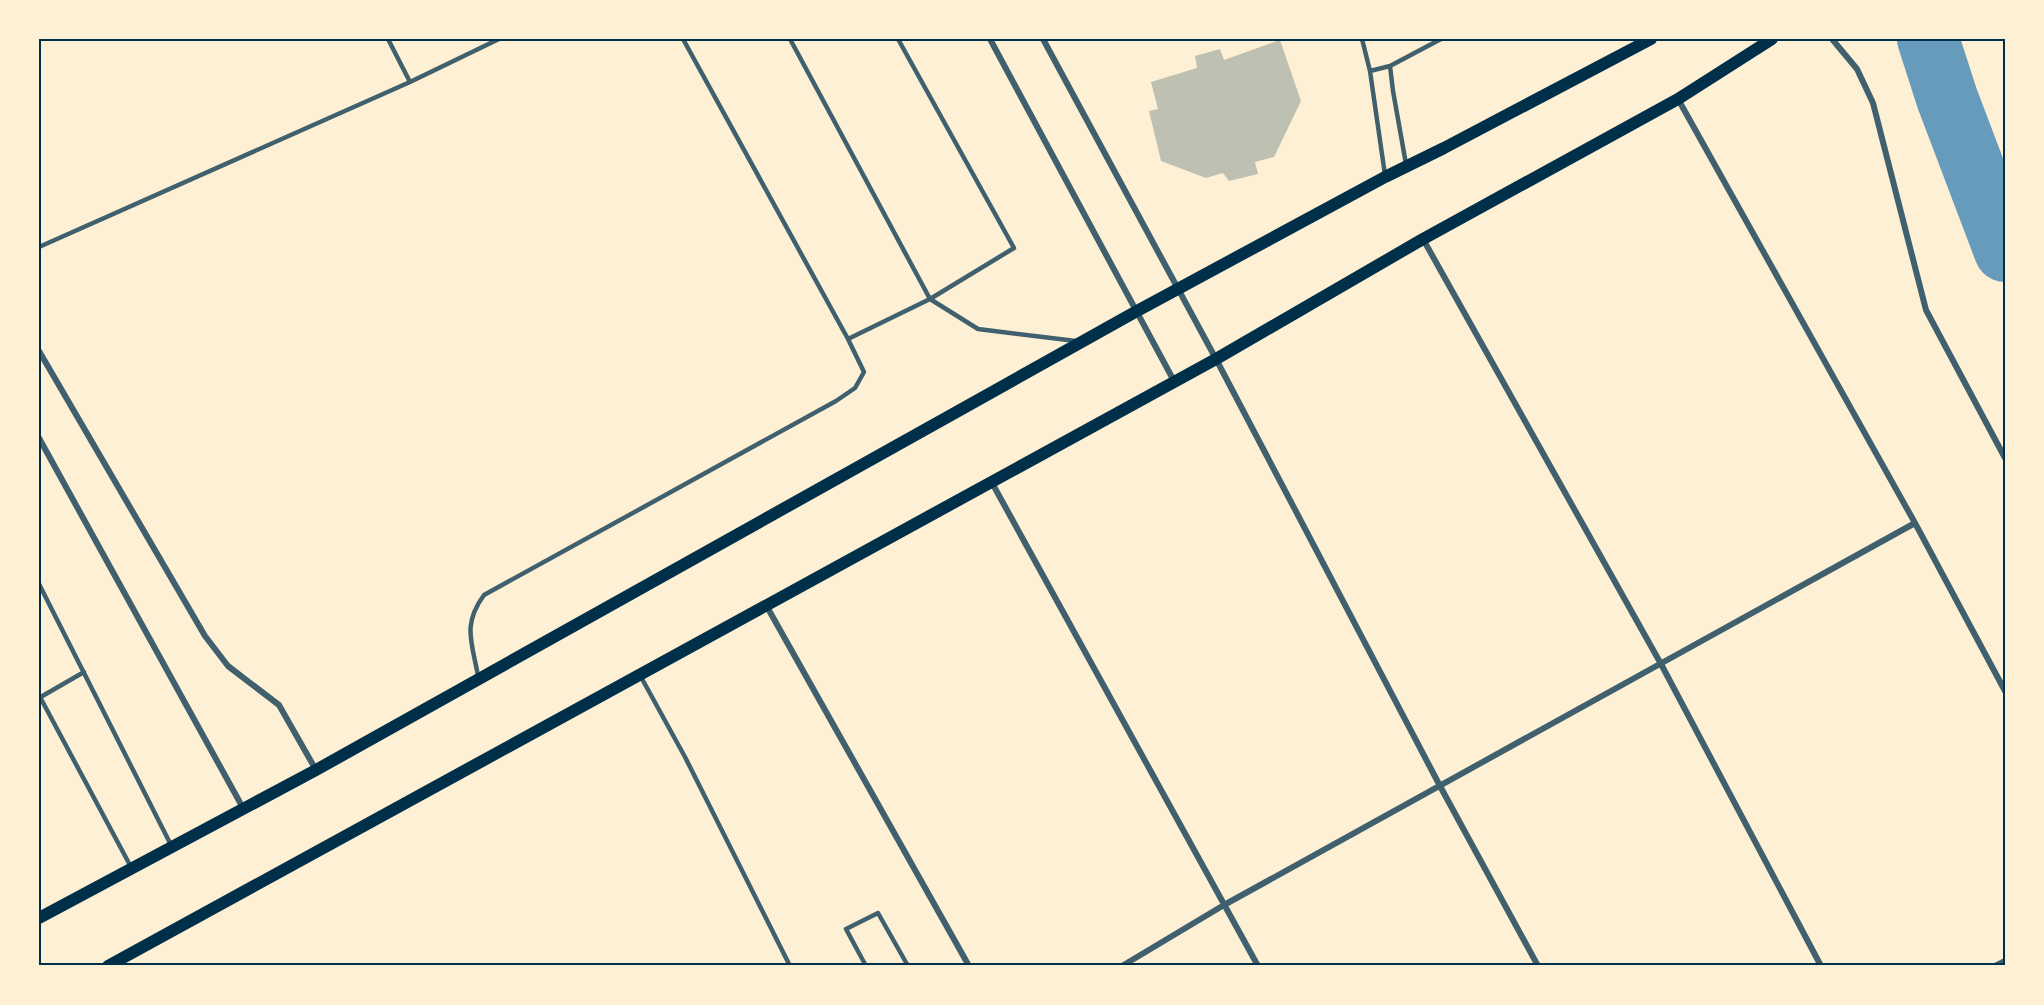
<svg xmlns="http://www.w3.org/2000/svg" width="2044" height="1005" font-family="'IBM Plex Sans',sans-serif">
<style>
.lines{fill:none;stroke-linecap:round;stroke-linejoin:round}
.river{stroke:#669bbc;stroke-width:62}
.building{fill:#bec0b2}
.service{stroke:#3f606c;stroke-width:4.5}
.minor{stroke:#3f606c;stroke-width:6}
.secondary{stroke:#003049;stroke-width:12}
.neatline{fill:none;stroke:#003049;stroke-width:2}
</style>
<rect width="100%" height="100%" fill="#fdf0d5"/>
<g class="lines">
<path class="river" d="M1928,39L1947,98L2005,251"/>
</g>
<path class="building" d="M1280,40L1301,101L1274,157L1255,162L1258,174L1229,181L1223,173L1206,178L1161,161L1149,111L1158,109L1151,82L1197,68L1195,56L1220,49L1224,60Z"/>
<g class="lines">
<path class="service" d="M388,39L410,82
M790,39L930,299L978,329L1076,341
M1362,39L1370,71L1390,66L1441,39
M1390,66L1393,91L1406,164
M1370,71L1385,175
M39,247L410,82L499,39
M848,339L930,299L1014,248L898,39
M39,584L172,847
M478,676C472,642 462,625 484,595L836,401L855,388L864,372L848,339L683,39
M641,677L685,757L790,966
M40,697L131,867
M39,698L84,672
M866,966L846,929L878,913L908,966"/>
<path class="minor" d="M990,39L1174,381
M1043,39L1216,359L1440,786L1538,966
M1832,39L1857,69L1873,103L1926,310L2005,458
M1678,99L1915,523L2005,691
M1423,239L1661,664L1821,966
M39,351L205,636L228,666L279,705L316,770
M39,438L243,808
M991,481L1258,966
M766,605L969,966
M1122,966L1224,905L1915,523
M1995,966L2005,961"/>
<path class="secondary" d="M39,918L316,770L1137,311L1385,177L1444,148L1651,39
M108,966L1216,359L1423,239L1678,99L1772,39"/>
</g>
<rect width="2044" height="1005" fill="none" stroke="#fdf0d5" stroke-width="81"/>
<rect x="40" y="40" width="1964" height="924" class="neatline"/>
</svg>
